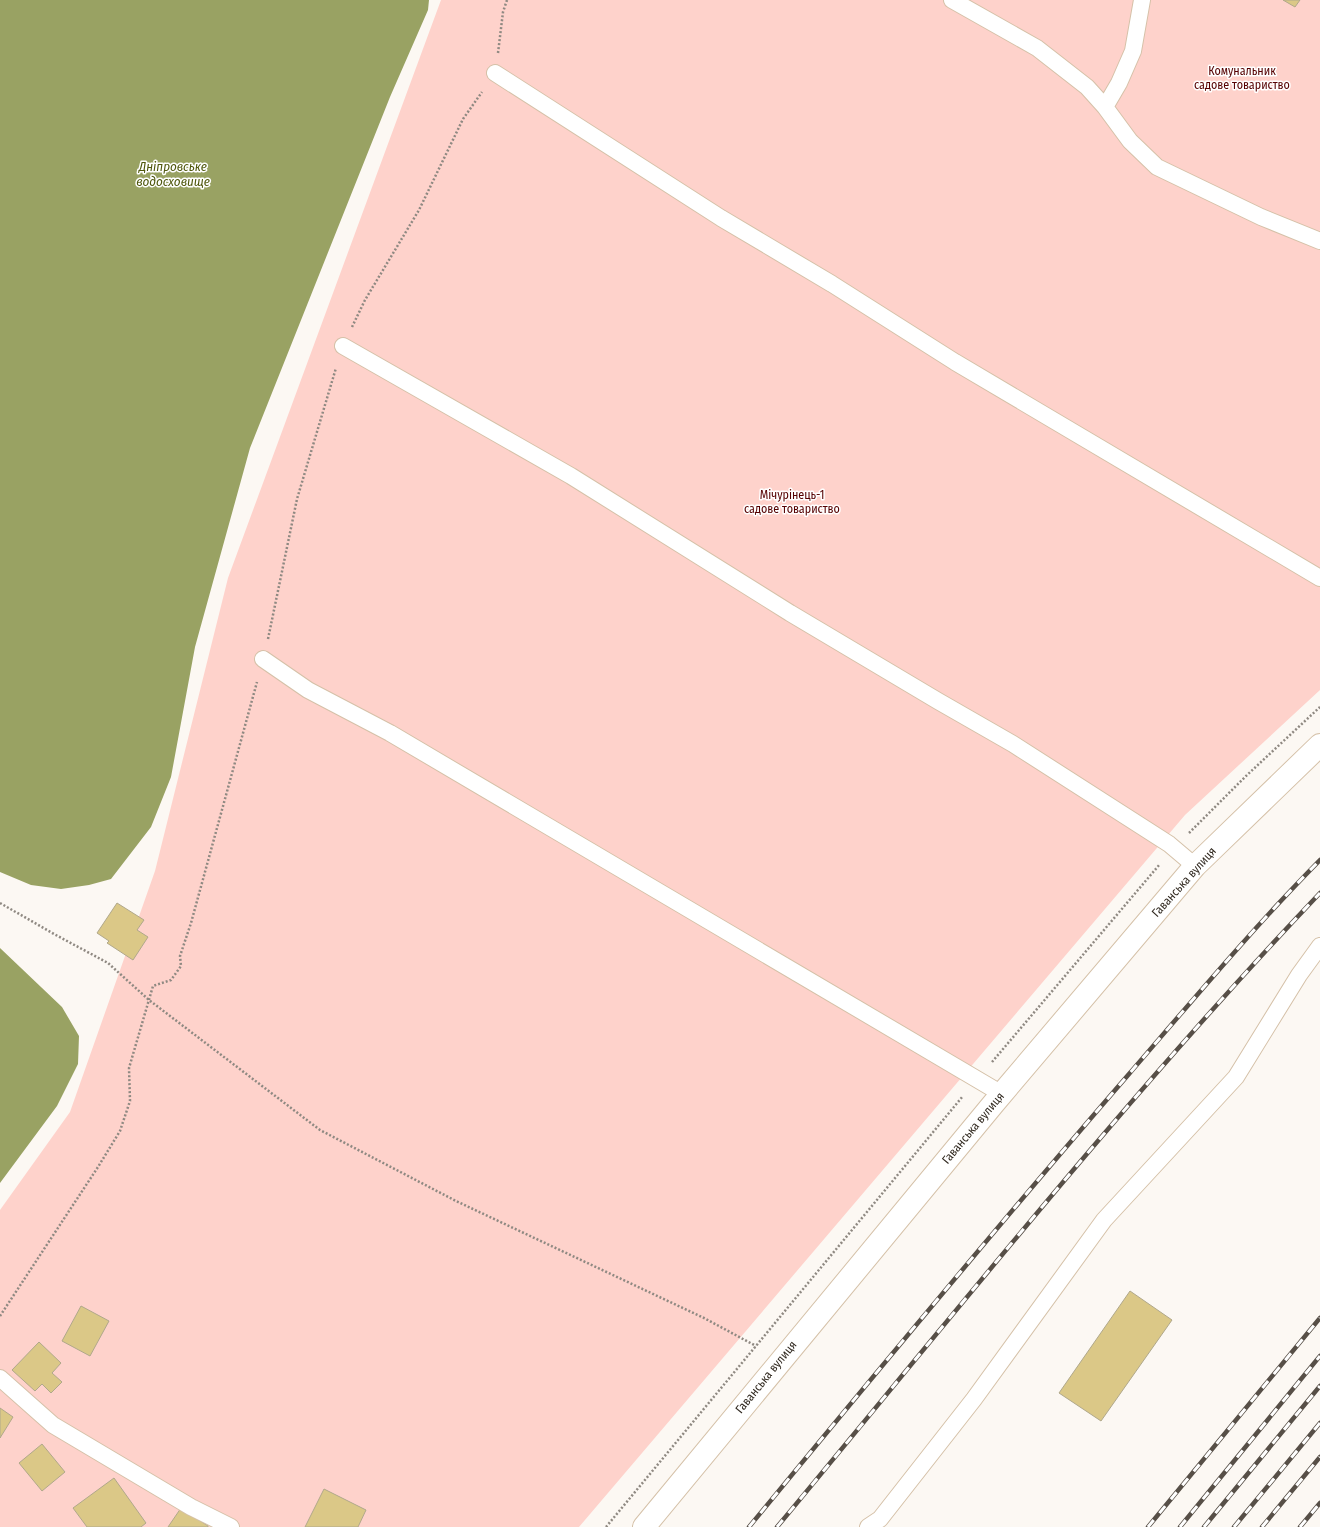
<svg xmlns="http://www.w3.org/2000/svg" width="1320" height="1527" font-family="'Fira Sans Condensed',sans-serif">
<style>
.green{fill:#fed2cb}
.water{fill:#99a263}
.building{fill:#dbc887;stroke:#b0a88b}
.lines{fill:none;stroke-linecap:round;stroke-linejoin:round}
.lane-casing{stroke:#d5c1a8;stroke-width:18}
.secondary-casing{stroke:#d5c1a8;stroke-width:24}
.path{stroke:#8f8982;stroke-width:2.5;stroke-dasharray:2 2;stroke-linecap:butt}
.lane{stroke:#fff;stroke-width:16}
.secondary{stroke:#fff;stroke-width:22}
.rail-casing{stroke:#574f47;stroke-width:4.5}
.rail{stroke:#fff;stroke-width:3;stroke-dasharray:9;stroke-linecap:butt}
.labels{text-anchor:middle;stroke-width:3;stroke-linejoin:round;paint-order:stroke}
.park-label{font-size:12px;fill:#550001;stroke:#fff}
.street-label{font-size:12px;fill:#312920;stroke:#fff}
.water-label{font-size:13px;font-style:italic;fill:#4f570c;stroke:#fff}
</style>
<rect width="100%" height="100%" fill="#fcf8f3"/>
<path class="green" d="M441,0H1320V690L1185,815L579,1527H0V1210L70,1112L155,871L228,578Z"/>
<path class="water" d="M0,0H429L428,10L390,97L250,448L195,647L171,777L151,827L111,879L89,885L61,889L31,885L0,872Z
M0,948L62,1007L79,1036L78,1064L57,1106L0,1183Z"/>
<path class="building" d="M1283,0H1300L1295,7Z
M117,903L144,920L137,930L148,937L133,960L107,943L109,941L97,933Z
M1130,1291L1172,1320L1101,1421L1059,1393Z
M81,1306L109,1321L90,1356L62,1341Z
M39,1342L61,1363L52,1373L62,1382L51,1393L42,1384L35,1391L12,1370Z
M0,1408L13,1417L0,1438Z
M42,1444L65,1472L42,1491L19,1463Z
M114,1478L146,1523L141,1527H87L73,1508Z
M324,1489L366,1510L358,1527H305Z
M181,1508L208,1526V1527H168Z"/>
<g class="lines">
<g class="lane-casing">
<path id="lane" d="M952,0L1037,48L1087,87L1105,107L1130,141L1157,167L1261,217L1320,241
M495,73L721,218L832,284L955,362L1320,578
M1105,107L1119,83L1133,51L1142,0
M343,346L571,476L790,613L938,701L1013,744L1169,844L1195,866
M263,659L308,690L390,733L1002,1094
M0,1378L53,1425L191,1507L231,1527
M868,1527L880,1519L974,1399L1104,1220L1236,1077L1299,975L1320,946"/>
</g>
<g class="secondary-casing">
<path id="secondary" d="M644,1527L994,1103L1195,866L1320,745"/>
</g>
<path class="path" d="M498,53L503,12L507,0
M352,327L365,300L419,210L463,119L482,92
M268,639L297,499L336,368
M1189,833L1246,776L1320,707
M0,903L54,934L108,963L149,1000L320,1130L456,1201L704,1318L756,1346
M992,1062L1160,864
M0,1316L98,1167L120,1131L130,1101L129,1068L153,986L171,980L181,966L180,956L191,923L257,682
M606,1527L963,1096"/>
<use href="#lane" class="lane"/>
<use href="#secondary" class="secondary"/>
<g class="rail-casing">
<path id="rail" d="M749,1527C874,1375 1000,1223 1129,1074C1192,1001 1253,928 1320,860
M777,1527C955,1313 1128,1095 1320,893
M1148,1527L1320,1318
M1180,1527L1320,1356
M1204,1527L1320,1386
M1234,1527L1320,1423
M1262,1527L1320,1457
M1300,1527L1320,1503"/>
</g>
<use href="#rail" class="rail"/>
</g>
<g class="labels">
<g class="park-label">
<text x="1242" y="75">Комунальник<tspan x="1242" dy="14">садове товариство</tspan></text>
<text x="792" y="499">Мічурінець-1<tspan x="792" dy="14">садове товариство</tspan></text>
</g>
<g class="street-label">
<text transform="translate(1184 882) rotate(-48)" y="4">Гаванська вулиця</text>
<text transform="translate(973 1128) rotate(-50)" y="4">Гаванська вулиця</text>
<text transform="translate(766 1377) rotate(-51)" y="4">Гаванська вулиця</text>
</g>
<g class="water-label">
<text x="173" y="171">Дніпровське<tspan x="173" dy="15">водосховище</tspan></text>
</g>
</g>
</svg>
